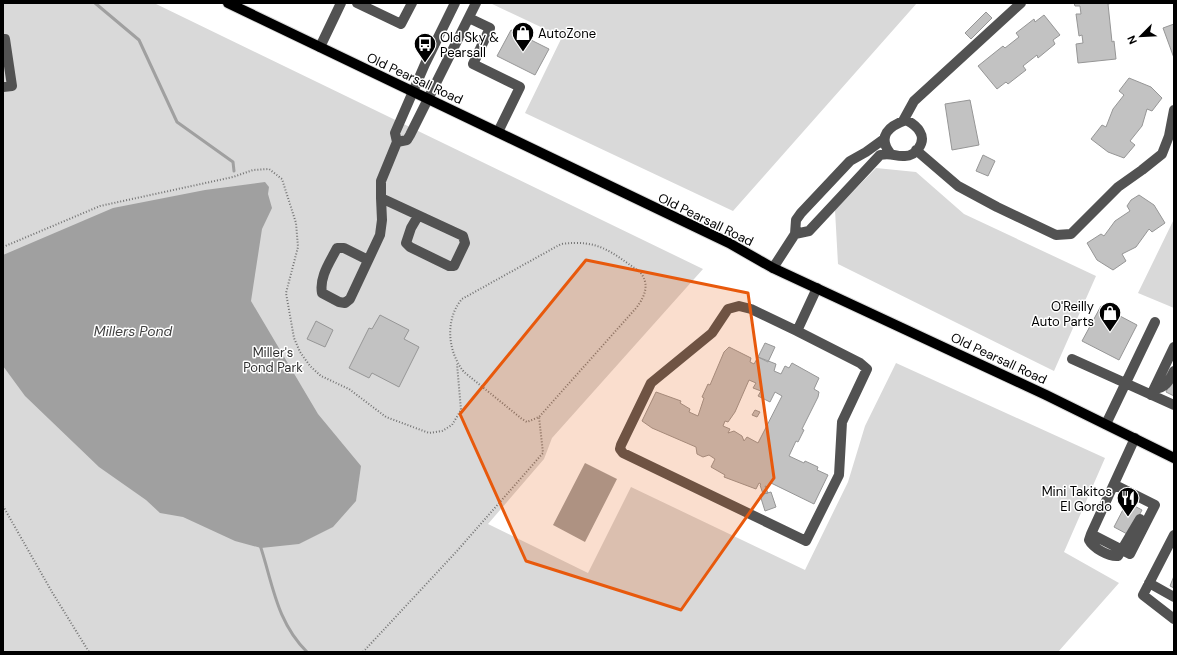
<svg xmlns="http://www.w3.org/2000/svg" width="1177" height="655" font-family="'DM Sans',sans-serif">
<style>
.green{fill:#d9d9d9}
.water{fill:#a0a0a0}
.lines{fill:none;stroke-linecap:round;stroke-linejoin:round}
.stream{stroke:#a0a0a0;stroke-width:3}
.building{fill:#c2c2c2;stroke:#969696;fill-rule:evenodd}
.major-casing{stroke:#dbdbdb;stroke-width:12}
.path{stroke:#747474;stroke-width:2;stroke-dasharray:1 2;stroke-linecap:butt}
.minor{stroke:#525252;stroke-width:10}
.major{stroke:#000;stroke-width:10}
.marked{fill:#e8590c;fill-opacity:0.2;stroke:#e8590c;stroke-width:3;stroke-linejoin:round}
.labels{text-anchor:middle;stroke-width:3;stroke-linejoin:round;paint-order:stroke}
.poi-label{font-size:13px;fill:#000;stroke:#fff;text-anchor:start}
.street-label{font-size:13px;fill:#000;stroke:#fff}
.park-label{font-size:13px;fill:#303030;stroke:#fff}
.water-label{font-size:14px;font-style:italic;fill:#414141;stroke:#fff}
</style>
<rect width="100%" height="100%" fill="#fff"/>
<path class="green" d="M3,3H154L703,269L552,438L544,459L488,524L588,573L631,487L805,570L848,482L865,426L896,363L1105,458L1064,552L1119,583L1058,652H3Z
M490,3H917L733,211L525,113L562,37Z
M876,168L916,172L964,214L1096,276L1054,371L838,264L835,210Z
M1174,219V308L1138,293Z"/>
<path class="water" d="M265,182L269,187L268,194L272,208L262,229L251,301L318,414L361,466L356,501L333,527L299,544L261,548L235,541L183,517L160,513L146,500L99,467L25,396L3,366V255L113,208L205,190Z
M585,463L617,479L585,542L553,525Z"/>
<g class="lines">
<path class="stream" d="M95,3L139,40L177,122L233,162L234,171
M260,545C273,584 276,621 307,652"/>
</g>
<path class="building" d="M1074,3H1113L1108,4L1112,42L1114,41L1116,59L1078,63L1076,44L1083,43L1082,35L1079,36L1076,14H1081L1080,6H1075Z
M986,12L992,18L971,39L965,33Z
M1044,15L1060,35L1053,40L1055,44L1038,58L1037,55L1023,66L1026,70L1008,84L1006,82L997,89L978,66L1003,46L1005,48L1019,37L1016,33L1034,19L1035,22Z
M1174,24V58L1163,28Z
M511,30L549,49L535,75L497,56Z
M1129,78L1151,87L1162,98L1152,111L1147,109L1142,126L1130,141L1135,145L1124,158L1108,152L1091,139L1102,125L1106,127L1113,109L1124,95L1119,91Z
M970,100L979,145L952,150L945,104Z
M983,155L995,161L988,176L976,171Z
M1139,195L1154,205L1165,223L1152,232L1149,229L1136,247L1122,254L1126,261L1113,270L1097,260L1087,243L1101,234L1104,236L1115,221L1130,211L1127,206L1131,200Z
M1101,306L1137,325L1119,360L1082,341Z
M380,315L409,330L404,339L419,347L399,387L372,373L369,378L349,368L369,328L372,329Z
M316,321L333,330L325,347L307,339Z
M765,343L775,347L768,362L758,357Z
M729,347L751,358L750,362L754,364L758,357L776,364L774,371L781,374L785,366L789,368L792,363L819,378L814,389L819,392L818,397L802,429L804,430L798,442L796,441L789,456L804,463L805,461L818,467L817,470L828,475L814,504L771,483L768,487L765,486L768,493L763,494L760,485L761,484L759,483L756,489L724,477L725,475L711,467L715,459L709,455L703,457L697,454L696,447L652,428L642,421L656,392L681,401L680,403L690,409L689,412L698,416L704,398L702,397L708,384L710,385L724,352ZM749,380L756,383L753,388L761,391L758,396L770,402L775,392L782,396L758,443L747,437L744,441L742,436L734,431L728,433L730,429L723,426L725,421L728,422L735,412Z
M1174,375V396L1166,392Z
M755,410L760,412L757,417L752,415Z
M771,492L776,507L765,511L760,495Z
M1127,502L1142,510L1129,535L1114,527Z
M1174,576V588L1170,586Z"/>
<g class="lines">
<g class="major-casing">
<path id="major" d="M228,3L729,243L773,268L1046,395L1174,458"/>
</g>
<path class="path" d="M3,247L100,206L233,177L253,170L269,169L282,179L296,223L298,247L286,293L294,338L300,352L310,366L321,376L349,389L386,417L429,433L442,431L452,425L461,410L457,364
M3,506L52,592L89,652
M363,652L457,551L543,453L539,417L527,422L522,419L464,372C447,351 445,319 462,299L561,244C599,239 611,252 640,272C650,284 645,296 637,307L539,417"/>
<path class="minor" d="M357,3L401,24L412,3
M469,18L490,28L473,64L520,87L498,132
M3,39H5L12,86L3,87
M320,47L341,3
M903,121L914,101L1021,3
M397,142L407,140L410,135L476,3
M916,150L958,186L997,207L1056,235L1071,234L1118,187L1142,170L1162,154L1169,136L1174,110
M418,216L411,228L406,243L410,247L449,266H454L465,243L463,236L381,198V181L397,142L395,133L425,64L455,3
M795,234L809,231L880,155C892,152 895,157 905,156C916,156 926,142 920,132C917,126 912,123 906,120C889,126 877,136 890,153
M368,260L344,248H337C330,262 319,277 322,293L339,302L345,303L350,299L380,235L382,220L381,198
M773,268L795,234L796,220L801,213L850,161L866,152L884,139
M797,331L860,363L867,369L842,422L839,475L806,541L623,453L620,449L621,445L651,383L712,333L728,309L739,306L751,309L797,331L817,288
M1072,359L1174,405
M1154,389C1166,388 1169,381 1174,371
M1151,395L1174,347
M1106,424L1155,322
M1115,485L1155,505L1130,554L1091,534L1135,438
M1091,534L1089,540C1093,548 1109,557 1118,556L1140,519
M1174,535L1143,595L1174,619
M1149,583L1174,597"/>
<use href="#major" class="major"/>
</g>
<path class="marked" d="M586,260L748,293L774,478L681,610L526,561L460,414Z"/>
<defs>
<g id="shop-pin" transform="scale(1.15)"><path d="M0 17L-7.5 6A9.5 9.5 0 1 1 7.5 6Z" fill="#000" stroke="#fff"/><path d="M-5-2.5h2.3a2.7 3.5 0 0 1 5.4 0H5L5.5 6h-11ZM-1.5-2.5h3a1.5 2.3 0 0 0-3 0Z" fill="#fff"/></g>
<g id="bus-pin" transform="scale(1.15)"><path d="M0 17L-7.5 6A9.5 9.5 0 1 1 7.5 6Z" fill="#000" stroke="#fff"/><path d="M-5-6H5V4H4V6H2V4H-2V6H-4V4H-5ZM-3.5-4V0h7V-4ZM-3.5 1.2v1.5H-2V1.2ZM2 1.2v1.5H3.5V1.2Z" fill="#fff"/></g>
<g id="restaurant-pin" transform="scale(1.15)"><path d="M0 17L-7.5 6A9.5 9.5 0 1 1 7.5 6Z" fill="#000" stroke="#fff"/><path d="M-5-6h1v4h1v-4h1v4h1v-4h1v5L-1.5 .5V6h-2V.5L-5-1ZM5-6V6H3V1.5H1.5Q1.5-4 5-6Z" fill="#fff"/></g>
</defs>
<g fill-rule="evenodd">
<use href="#shop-pin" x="523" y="33"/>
<use href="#bus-pin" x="425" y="44"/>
<use href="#shop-pin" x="1110" y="313"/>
<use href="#restaurant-pin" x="1128" y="498"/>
</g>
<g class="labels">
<g class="poi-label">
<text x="538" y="38">AutoZone</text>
<text x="440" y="42">Old Sky &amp;<tspan x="440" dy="15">Pearsall</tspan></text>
<text x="1094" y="311" text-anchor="end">O'Reilly<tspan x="1094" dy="15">Auto Parts</tspan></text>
<text x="1112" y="496" text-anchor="end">Mini Takitos<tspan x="1112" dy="15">El Gordo</tspan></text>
</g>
<g class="street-label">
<text transform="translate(415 78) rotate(25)" y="5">Old Pearsall Road</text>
<text transform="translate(706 219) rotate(26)" y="5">Old Pearsall Road</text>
<text transform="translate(999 358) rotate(25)" y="5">Old Pearsall Road</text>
</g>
<g class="park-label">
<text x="273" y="357">Miller's<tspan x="273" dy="15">Pond Park</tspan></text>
</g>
<g class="water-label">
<text x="133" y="336">Millers Pond</text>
</g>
</g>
<rect width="1177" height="655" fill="none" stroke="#000000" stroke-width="8"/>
<g transform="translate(1141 36) rotate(246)" stroke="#ffffff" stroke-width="3" paint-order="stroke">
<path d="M0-3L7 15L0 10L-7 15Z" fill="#000000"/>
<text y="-6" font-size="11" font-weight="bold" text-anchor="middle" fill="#000000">N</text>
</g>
</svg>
